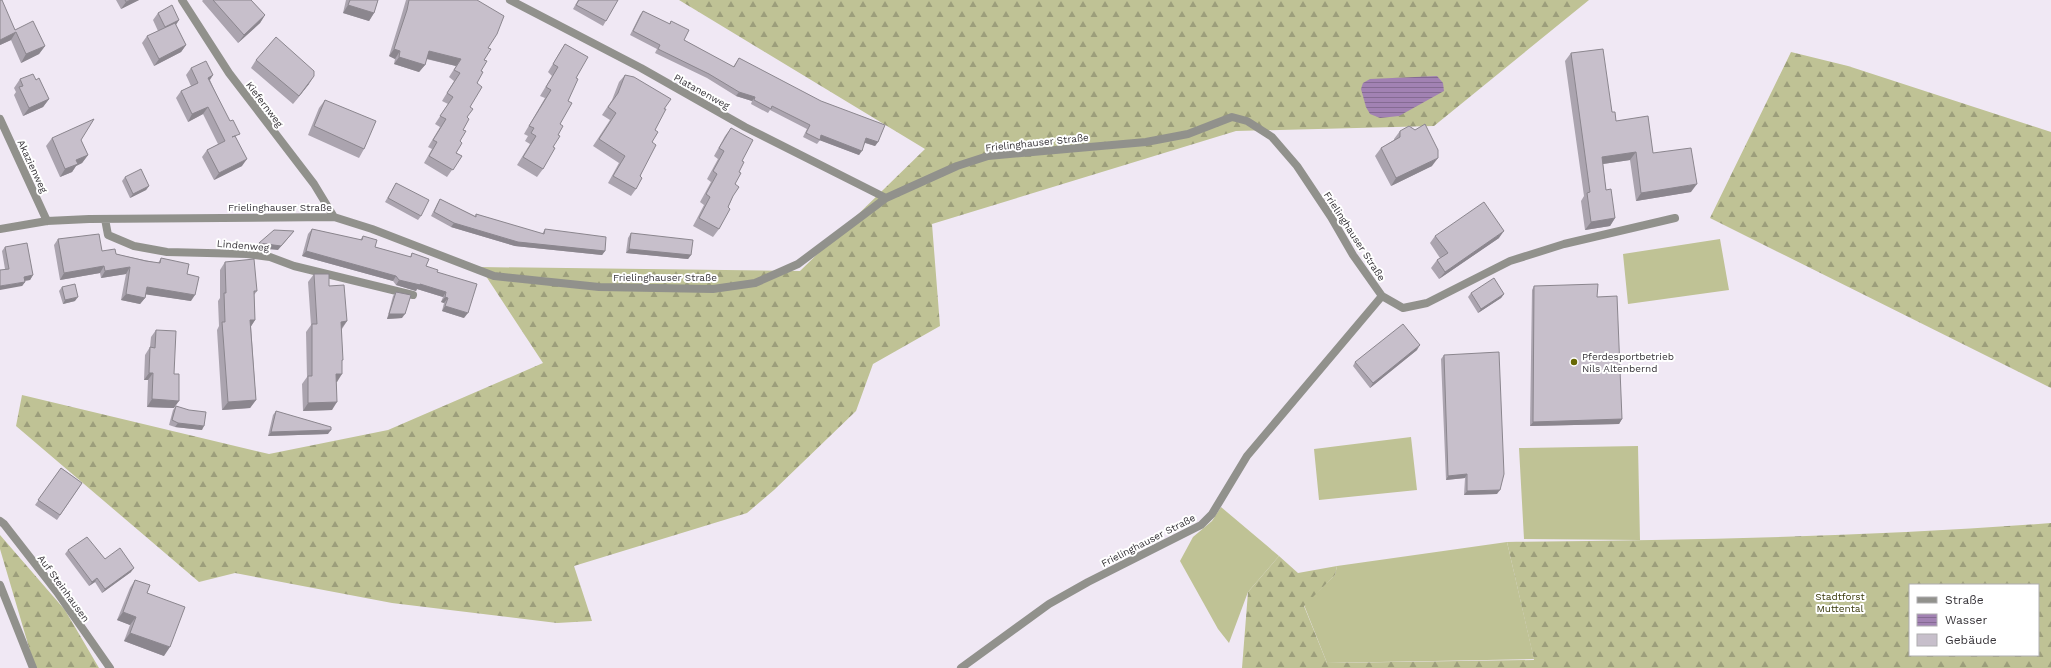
<svg xmlns="http://www.w3.org/2000/svg" width="2051" height="668" font-family="'Work Sans',sans-serif">
<style>
.grass{fill:#bfc295}
.forest{fill:url(#forest-firs);fill-rule:evenodd}
.water{fill:url(#water-rules)}
.lines{fill:none;stroke-linecap:round;stroke-linejoin:round}
.minor{stroke:#91918c;stroke-width:8}
.wall{fill:#aba4af}
.shaded-wall{fill:#8b868e}
.building{fill:#c7bfcb;stroke:#8b868e}
.poi-dot{fill:#676804;stroke:#fff;stroke-width:1.5}
.labels{text-anchor:middle;stroke-width:4;stroke-linejoin:round;paint-order:stroke}
.street-label{font-size:10px;fill:#38353a;stroke:#fff}
.poi-label{font-size:10px;fill:#38353a;stroke:#fff;text-anchor:start}
.park-label{font-size:10px;fill:#3a3b0c;stroke:#fff}
</style>
<defs>
<pattern id="forest-firs" width="22" height="20" patternUnits="userSpaceOnUse"><rect width="22" height="20" fill="#bfc295"/><path d="M5 1l3.5 6h-7zM16 11l3.5 6h-7z" fill="#9c9e7b"/></pattern>
<pattern id="water-rules" width="6" height="5" patternUnits="userSpaceOnUse"><rect width="6" height="5" fill="#a282b3"/><path d="M0 2.5h6" fill="none" stroke="#856b93"/></pattern>
</defs>
<rect width="100%" height="100%" fill="#f0e8f4"/>
<path class="grass" d="M1720,239L1729,290L1628,304L1623,254Z
M1411,437L1417,490L1319,500L1314,449Z
M1638,446L1640,540L1524,539L1519,448Z
M1221,507L1279,556L1248,592L1229,643L1218,629L1180,561L1193,537L1212,521Z
M1507,542L1534,659L1327,663L1304,605L1335,575L1337,566Z"/>
<path class="forest" d="M679,0H1589L1434,126L1236,131L932,224L940,326L873,364L856,411L774,490L747,513L574,566L592,621L557,623L392,603L235,573L199,582L16,426L22,395L269,454L388,430L543,363L480,267L800,271L925,149Z
M1791,52L1848,66L2051,132V388L1710,218Z
M2051,523V668H1242L1248,592L1279,556L1298,573L1337,566L1335,575L1304,606L1327,663L1534,660L1507,542C1688,540 1870,537 2051,523ZM1910,585H2038V655H1910Z
M0,535L65,610L99,668H35L0,549Z"/>
<path class="water" d="M1437,76L1443,83L1444,91L1399,116L1380,118L1370,114L1366,107L1361,89L1363,83L1370,79Z"/>
<g class="lines">
<path class="minor" d="M182,0L229,73L314,184L334,217
M510,0L641,68L745,127L886,198
M0,119L47,221
M105,219L108,235L134,246L167,252L247,254L270,257L294,266L413,295
M0,229L47,221L89,219L334,217L372,229L494,276L599,287L713,289L755,283L798,264L886,198L957,166L988,156L1146,142L1188,134L1232,117L1247,121L1272,137L1297,166L1331,217L1353,255L1382,296L1403,308L1427,303L1510,261L1564,244L1675,218
M0,521L4,524L57,592L110,668
M0,585L33,668
M961,668L1049,604L1088,582L1201,525L1212,514L1247,456L1382,296"/>
</g>
<path class="wall" d="M0,0L15,30L45,46L39,54L21,63L11,40L0,45Z
M116,0H139L121,9Z
M203,0H251L265,15L260,23L238,43L202,1Z
M346,0H378L374,13L369,21L343,13Z
M406,0H477L488,48L470,107L467,117L463,130L456,153L462,156L447,177L424,163L432,149L428,147L440,127L435,124L448,104L442,101L454,81L449,77L456,66L426,59L425,65L419,72L394,64L395,59L389,56L401,17Z
M578,0H618L603,26L573,9Z
M643,11L669,24L671,21L684,40L733,67L739,58L878,142L875,146L865,143L859,155L820,140L817,144L803,137L807,129L770,110L768,113L751,104L752,101L736,96L707,78L655,53L657,49L630,35L640,15Z
M158,13L179,20L176,25L186,45L181,52L154,66L142,43L147,36L158,31L153,20Z
M565,44L576,78L560,124L558,135L553,147L543,169L537,177L517,165L530,144L525,141L528,136L524,134L545,98L540,96L552,76L548,72L560,52Z
M1571,53L1612,112L1616,121L1653,153L1691,192L1636,201L1630,160L1603,164L1606,190L1615,218L1610,226L1585,230L1581,201L1584,196L1565,61Z
M256,60L309,84L293,104L251,68Z
M191,68L213,75L210,80L236,138L242,166L214,180L202,157L207,150L218,144L203,114L188,122L176,98L181,91L191,86L186,75Z
M625,75L664,109L655,130L652,142L636,189L631,196L608,183L619,163L593,146L610,120L602,115L612,100L619,82Z
M20,79L49,99L43,107L23,116L14,95L16,92L14,88Z
M325,100L364,149L359,158L308,135L319,108Z
M731,128L742,161L735,184L733,196L719,229L713,237L693,226L704,205L700,202L711,182L707,179L718,159L714,156L725,136Z
M1400,131L1432,166L1391,186L1375,156L1381,148L1394,140V139Z
M52,138L81,140L88,155L82,163L76,166L72,172L60,177L46,146Z
M125,177L149,186L146,190L130,198L122,181Z
M396,183L421,216L418,220L385,202Z
M440,199L475,216L476,214L542,234L545,229L605,251L602,255L515,246L451,227L431,216L437,204Z
M312,229L360,240L363,236L375,247L410,257L412,253L426,266L437,272L464,318L442,311L444,303L441,302L443,297L417,289L416,291L396,285L393,281L302,256L308,234Z
M631,233L691,255L688,259L626,253L628,238Z
M1435,236L1499,238L1439,279L1431,268L1437,260L1440,258L1430,243Z
M58,239L102,251L158,263L161,258L187,274L191,301L146,294L145,298L140,304L121,300L126,274L101,278L100,273L60,280L54,245Z
M5,247L33,275L30,280L25,281V282L22,286L5,269L2,251Z
M225,262L257,291L254,295L255,320L251,326L256,400L250,408L222,410L217,330L219,326L218,301L220,298V270Z
M314,274L329,286L347,321L342,329V362L337,382H336L332,410L303,411L302,384L307,377L306,332L311,325L308,282Z
M1534,286L1597,297L1622,419L1619,424L1530,426L1532,290Z
M62,287L75,301L63,304L59,291Z
M396,292L402,318L387,319L393,296Z
M1471,293L1504,294L1501,298L1478,313L1468,297Z
M156,330L174,374V408L147,407L148,380H144L145,355L150,347L151,337Z
M1417,350L1370,388L1353,366L1355,362Z
M1444,355L1497,494L1464,495L1465,478L1446,480L1441,359Z
M176,406L202,430L175,427L169,425L173,410Z
M276,411L328,434L268,436L273,415Z
M61,468L82,483L57,520L35,505Z
M68,550L105,559L131,572L102,593L95,582L89,586L65,554Z
M135,580L147,593L164,656L124,641L130,625L117,620L130,588Z"/>
<path class="shaded-wall" d="M131,0H139L121,9L126,2Z
M348,5L374,13L369,21L343,13Z
M265,15L260,23L238,43L244,35Z
M179,20L174,27H165Z
M16,32L11,40L0,45V40Z
M186,45L181,52L154,66L159,59Z
M45,46L39,54L21,63L26,54Z
M394,49L400,51L395,59L389,56Z
M429,51L461,59L456,66L424,58Z
M399,57L425,65L419,72L394,64Z
M213,75L208,82V78Z
M314,76L309,84L293,104Z
M739,92L755,97L752,101L736,96Z
M49,99L43,107L23,116L29,108Z
M208,107L203,114L188,122L192,114Z
M821,135L862,151L859,155L819,140Z
M866,138L878,142L875,146L863,142Z
M1636,152L1630,160L1596,165L1602,157Z
M88,155L82,163L76,166L72,172L60,177L65,169L76,160Z
M1438,158L1432,166L1391,186L1396,178Z
M247,159L242,166L214,180L219,173Z
M1697,184L1691,192L1636,201L1641,193Z
M149,186L146,190L130,198L133,194Z
M1615,218L1610,226L1585,230L1591,222Z
M454,223L605,251L602,255L515,246L451,227Z
M294,231L278,250L256,248L259,243Z
M1504,231L1499,238L1439,279L1445,272Z
M629,249L691,255L688,259L626,253Z
M306,251L396,276L393,281L302,256Z
M104,266L100,273L60,280L64,273Z
M130,267L126,274L101,278L105,271Z
M33,275L30,280L21,281L24,277Z
M399,280L420,284L446,292L443,297L417,289L416,291L396,285Z
M25,282L22,286L0,290V286Z
M147,287L195,295L191,301L143,294Z
M126,294L145,298L140,304L121,300Z
M1504,294L1501,298L1478,313L1481,309Z
M78,297L75,301L63,304L65,300Z
M445,297L448,298L444,303L441,302Z
M445,306L468,313L464,318L442,311Z
M389,314H405L402,318L387,319Z
M250,320H255L250,328Z
M347,321L341,329V322Z
M1420,345L1417,350L1370,388L1373,383Z
M149,373H153L148,380H144Z
M336,374H342L337,382H330Z
M152,399L179,401L174,408L147,407Z
M256,400L250,408L222,410L228,402Z
M337,402L332,410L303,411L308,403Z
M1622,419L1619,424L1530,426L1533,422Z
M178,423L204,426L202,430L175,427Z
M331,430L328,434L268,436L271,432Z
M1467,474L1465,478L1446,480L1448,476Z
M1500,490L1497,494L1464,495L1467,491Z
M134,568L131,572L102,593L105,589Z
M97,578L95,582L89,586L92,582Z
M123,612L136,617L130,625L117,620Z
M130,633L170,647L164,656L124,641Z"/>
<path class="building" d="M0,0H2L15,30L33,21L45,46L26,54L16,32L0,40Z
M125,0H131L126,2Z
M213,0H251L265,15L244,35Z
M350,0H378L374,13L348,5Z
M409,0H477L504,16L497,34L488,48L491,49L484,60L487,61L481,71L483,72L477,83L482,87L470,107L473,109L467,117L469,119L463,130L466,131L460,141L462,143L456,153L462,156L453,170L429,156L437,142L433,140L446,119L440,116L453,97L447,93L460,73L454,70L461,59L429,51L425,65L399,57L400,51L394,49L407,10Z
M579,0H618L606,21L576,5Z
M172,5L179,20L165,27L158,13Z
M643,11L670,24L671,21L689,30L684,40L734,67L739,58L821,101L885,125L878,142L866,138L862,151L821,135L820,140L806,133L810,125L772,106L771,109L754,100L755,97L739,92L709,74L658,49L660,45L633,31Z
M175,23L186,45L159,59L147,36Z
M276,37L314,71V76L299,96L256,60Z
M565,44L588,57L576,78L578,79L568,101L572,103L560,124L563,126L558,135L560,136L553,147L555,148L543,169L523,157L536,136L531,133L534,128L529,126L551,90L546,87L558,67L553,64Z
M1603,49L1612,112H1615L1616,121L1648,116L1653,153L1691,148L1697,184L1641,193L1636,152L1602,157L1606,190L1611,189L1615,218L1591,222L1587,193L1590,192L1571,53Z
M206,61L213,75L208,78L230,121L233,120L240,134L232,137L235,136L247,159L219,173L207,150L225,141L208,107L192,114L181,91L198,83L191,68Z
M33,74L36,80L39,78L49,99L29,108L19,87L23,86L20,79Z
M625,75L634,77L671,99L664,109H666L655,130L658,132L652,142L656,145L640,176L642,178L636,189L613,176L625,156L599,139L616,113L608,107L618,93Z
M325,100L376,121L364,149L314,126Z
M94,119L81,140L88,155L76,160L78,164L65,169L52,138Z
M1425,124L1438,150V158L1396,178L1381,148L1400,137V131L1409,126L1415,130Z
M731,128L753,140L742,161L744,162L739,172L741,173L735,184L739,187L733,196L728,207L730,209L719,229L699,218L710,197L706,194L717,174L713,171L724,151L719,148Z
M141,169L149,186L133,194L125,177Z
M396,183L429,200L421,216L388,198Z
M440,199L476,217V214L544,234L545,229L606,237L605,251L518,242L454,223L434,212Z
M1484,202L1504,231L1445,272L1437,260L1448,253L1435,236Z
M312,229L362,240L363,236L377,240L375,247L411,257L412,253L429,259L426,266L438,270L437,272L477,284L468,313L445,306L448,298L445,297L446,292L420,284V285L399,280L396,276L306,251Z
M274,230L294,231L281,246L259,243Z
M631,233L693,240L691,255L629,249Z
M99,234L102,251L115,249L116,254L146,261L160,263L161,258L189,264L187,274L199,277L195,295L147,287L145,298L126,294L130,267L105,271L104,266L64,273L58,239Z
M27,243L33,275L24,277L25,282L0,286V270L9,269L5,247Z
M254,259L257,291H254L255,320H250L256,400L228,402L222,322H225L224,293H226L225,262Z
M314,274H329V286L344,285L347,321L341,322L343,360H342V374H336L337,402L308,403V376H312V324H317Z
M1494,278L1504,294L1481,309L1471,293Z
M75,284L78,297L65,300L62,287Z
M1598,284L1597,297L1617,296L1622,419L1533,422L1534,286Z
M396,292L411,295L405,314H389Z
M1403,324L1420,345L1373,383L1355,362Z
M156,330L176,331L174,374H179V401L152,399L153,373H149L150,347L155,348Z
M1499,352L1504,474L1500,490L1467,491V474L1448,476L1444,355Z
M176,406L189,410L206,412L204,426L178,423L172,420Z
M276,411L331,427V430L271,432Z
M61,468L82,483L60,515L38,500Z
M87,537L105,559L120,548L134,568L105,589L97,578L92,582L68,550Z
M135,580L150,585L147,593L185,607L170,647L130,633L136,617L123,612Z"/>
<circle class="poi-dot" cx="1574" cy="362" r="4"/>
<g class="labels">
<g class="street-label">
<text transform="translate(702 91) rotate(29)" y="4">Platanenweg</text>
<text transform="translate(265 104) rotate(53)" y="4">Kiefernweg</text>
<text transform="translate(1037 142) rotate(-6)" y="4">Frielinghauser Straße</text>
<text transform="translate(33 166) rotate(65)" y="4">Akazienweg</text>
<text x="280" y="211">Frielinghauser Straße</text>
<text transform="translate(1355 236) rotate(57)" y="4">Frielinghauser Straße</text>
<text transform="translate(243 245) rotate(5)" y="4">Lindenweg</text>
<text x="665" y="281">Frielinghauser Straße</text>
<text transform="translate(1148 540) rotate(-27)" y="4">Frielinghauser Straße</text>
<text transform="translate(64 588) rotate(54)" y="4">Auf Steinhausen</text>
</g>
<g class="poi-label">
<text x="1582" y="360">Pferdesportbetrieb<tspan x="1582" dy="12">Nils Altenbernd</tspan></text>
</g>
<g class="park-label">
<text x="1840" y="600">Stadtforst<tspan x="1840" dy="12">Muttental</tspan></text>
</g>
</g>
<rect x="1909" y="584" width="130" height="72" fill="#ffffff" stroke="#afaeb0"/>
<rect x="1917" y="597" width="20" height="6" fill="#91918c" stroke="#afaeb0"/>
<text x="1945" y="604" font-size="12" fill="#38353a">Straße</text>
<rect x="1917" y="614" width="20" height="12" fill="url(#water-rules)" stroke="#afaeb0"/>
<text x="1945" y="624" font-size="12" fill="#38353a">Wasser</text>
<rect x="1917" y="634" width="20" height="12" fill="#c7bfcb" stroke="#afaeb0"/>
<text x="1945" y="644" font-size="12" fill="#38353a">Gebäude</text>
</svg>
